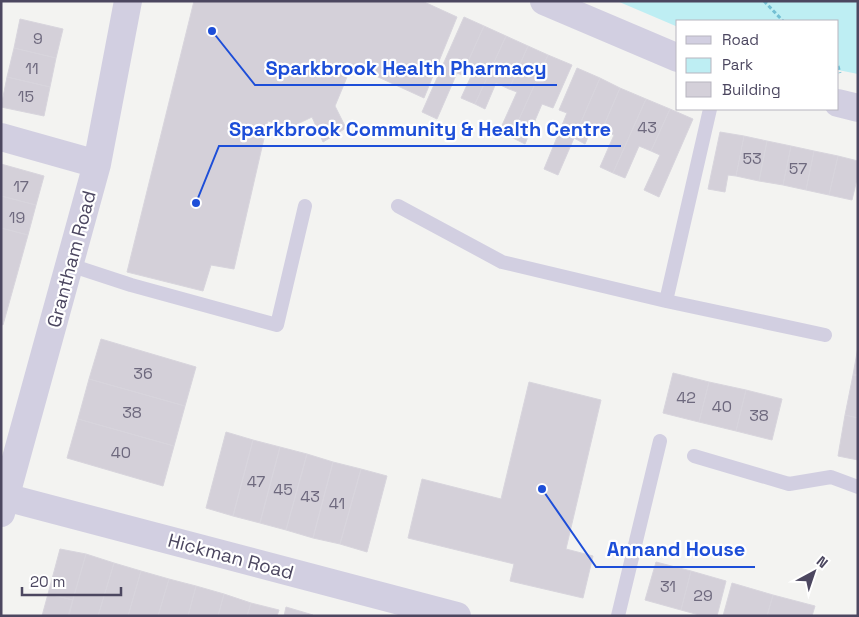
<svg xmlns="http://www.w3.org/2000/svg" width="859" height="617" font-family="'Space Grotesk',sans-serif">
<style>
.green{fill:#beeef3}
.building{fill:#d4d0d9;stroke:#d8d5dd}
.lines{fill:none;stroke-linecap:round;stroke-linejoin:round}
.path{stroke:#73bfd3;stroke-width:3;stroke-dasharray:4 2.5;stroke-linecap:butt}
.lane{stroke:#d2cfe1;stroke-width:14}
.street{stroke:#d2cfe1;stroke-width:28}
.labels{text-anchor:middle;stroke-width:4.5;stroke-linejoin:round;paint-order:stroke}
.number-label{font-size:16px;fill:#6e697e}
.street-label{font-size:19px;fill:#4c4760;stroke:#fff}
.leader{fill:none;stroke:#1d4ed8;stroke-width:2}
.callout-dot{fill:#1d4ed8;stroke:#fff;stroke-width:2}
.callout-label{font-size:20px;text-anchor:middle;font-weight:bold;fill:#1d4ed8;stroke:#fff;stroke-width:4.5;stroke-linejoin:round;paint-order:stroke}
</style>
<rect width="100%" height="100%" fill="#f3f3f1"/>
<path class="green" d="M617,1H858V74L838,70V21H678V27Z"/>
<path class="building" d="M194,1H422L457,17L424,98L352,65L335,106L346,128L323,142L312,117L289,128L268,121L234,269L211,265L203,291L127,272Z
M464,17L484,26L462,75L457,73L437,119L422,112Z
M20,19L63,29L56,58L14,48Z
M484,26L506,36L475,104L461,98L473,72L465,68Z
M506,36L528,46L509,89L496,83L485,109L475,104Z
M528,46L548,55L511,137L499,132L517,92L509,89Z
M14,48L56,58L50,87L7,77Z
M548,55L572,65L553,108L542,104L525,144L511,137Z
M577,68L600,78L558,175L544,169L567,113L559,110Z
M7,77L50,87L44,116L1,107Z
M600,78L620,88L602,130L593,126L585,144L574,138Z
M620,88L646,99L613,173L600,167L614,135L602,130Z
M646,99L670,109L651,151L639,146L625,178L613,173Z
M670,109L693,119L659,197L644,190L660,155L651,151Z
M720,132L744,136L736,176L728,175L725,192L708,189Z
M744,136L767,141L759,181L736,176Z
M767,141L791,146L783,185L759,181Z
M791,146L814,151L806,190L783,185Z
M814,151L838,156L829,195L806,190Z
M838,156L858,161V175L852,200L829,195Z
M1,164L44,176L36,205L1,196Z
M1,196L36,205L28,235L1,228Z
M1,228L28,235L3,325L1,324Z
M101,339L196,367L185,406L89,379Z
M858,347V375H853Z
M673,373L709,382L699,422L663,413Z
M853,375H858V418L845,415Z
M89,379L185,406L174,446L78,419Z
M529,382L601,400L566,549L593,556L583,598L510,581L514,564L408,538L422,479L501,499Z
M709,382L746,390L736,431L699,422Z
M746,390L782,399L772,440L736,431Z
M845,415L858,418V460L838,456Z
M78,419L174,446L163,486L67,458Z
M226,432L253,440L233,516L206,508Z
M253,440L280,447L260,523L233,516Z
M280,447L307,454L286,530L260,523Z
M307,454L333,462L313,538L286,530Z
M333,462L361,469L340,544L313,538Z
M361,469L387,476L367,552L340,544Z
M60,549L86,554L73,600L48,594Z
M86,554L114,563L98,616H68Z
M656,562L691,571L681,610L645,600Z
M114,563L141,571L128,616H98Z
M141,571L169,579L158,616H128Z
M691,571L726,581L717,616H703L681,610Z
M169,579L196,586L188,616H158Z
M732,583L773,595L767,616H723Z
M196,586L224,594L218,616H188Z
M48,594L73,600L69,616H42Z
M224,594L251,603L247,616H218Z
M773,595L815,606L812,616H767Z
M251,603L279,610L277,616H247Z
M286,607L313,615V616H284Z"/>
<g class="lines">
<path class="path" d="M764,1L783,21
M838,66L840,73"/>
<path class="lane" d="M398,206L502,262L666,301L825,335
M70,265L131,285L277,325L305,206
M666,301L710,109
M694,456L789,484L831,477L858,487
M618,616L660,441"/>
<path class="street" d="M544,1L678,58
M838,103L858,108
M1,137L97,164
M5,497L457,616
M1,513L97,164L128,1"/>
</g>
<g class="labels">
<g class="number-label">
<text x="38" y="44">9</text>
<text x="32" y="74">11</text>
<text x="26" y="102">15</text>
<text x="647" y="133">43</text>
<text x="752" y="164">53</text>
<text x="798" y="174">57</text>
<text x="21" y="192">17</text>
<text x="17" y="223">19</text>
<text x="143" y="379">36</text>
<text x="686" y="403">42</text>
<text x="722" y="412">40</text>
<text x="132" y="418">38</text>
<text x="759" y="421">38</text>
<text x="121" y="458">40</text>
<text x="256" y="487">47</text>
<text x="283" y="495">45</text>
<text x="310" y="502">43</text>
<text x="337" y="509">41</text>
<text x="668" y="592">31</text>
<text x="703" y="601">29</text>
</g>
<g class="street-label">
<text transform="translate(71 259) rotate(-75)" y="7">Grantham Road</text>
<text transform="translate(231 556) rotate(15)" y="7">Hickman Road</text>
</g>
</g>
<path class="leader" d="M212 31L255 85H557M196 203L219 146H621M542 489L596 567H755"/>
<g class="callout-dot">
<circle cx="212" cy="31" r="5"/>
<circle cx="196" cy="203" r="5"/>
<circle cx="542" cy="489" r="5"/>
</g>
<g class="callout-label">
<text x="406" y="75">Sparkbrook Health Pharmacy</text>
<text x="420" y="136">Sparkbrook Community &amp; Health Centre</text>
<text x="676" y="556">Annand House</text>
</g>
<rect width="859" height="617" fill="none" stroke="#4c4760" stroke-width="5"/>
<rect x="676" y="20" width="162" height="90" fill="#ffffff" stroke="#b7b5bf"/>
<rect x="686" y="36" width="25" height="8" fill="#d2cfe1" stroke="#b7b5bf"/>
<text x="722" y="45" font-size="15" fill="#4c4760">Road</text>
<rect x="686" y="58" width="25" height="15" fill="#beeef3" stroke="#b7b5bf"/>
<text x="722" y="70" font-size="15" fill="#4c4760">Park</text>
<rect x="686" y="82" width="25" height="15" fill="#d4d0d9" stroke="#b7b5bf"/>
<text x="722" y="95" font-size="15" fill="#4c4760">Building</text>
<g transform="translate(814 572) rotate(40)" stroke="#ffffff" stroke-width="4" paint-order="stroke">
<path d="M0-4L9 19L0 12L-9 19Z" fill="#4c4760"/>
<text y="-8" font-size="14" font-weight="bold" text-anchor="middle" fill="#4c4760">N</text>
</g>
<path d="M22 587v8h99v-8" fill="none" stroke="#4c4760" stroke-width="2.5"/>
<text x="30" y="587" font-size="15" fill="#4c4760" stroke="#ffffff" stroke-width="4" paint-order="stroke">20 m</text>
</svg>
